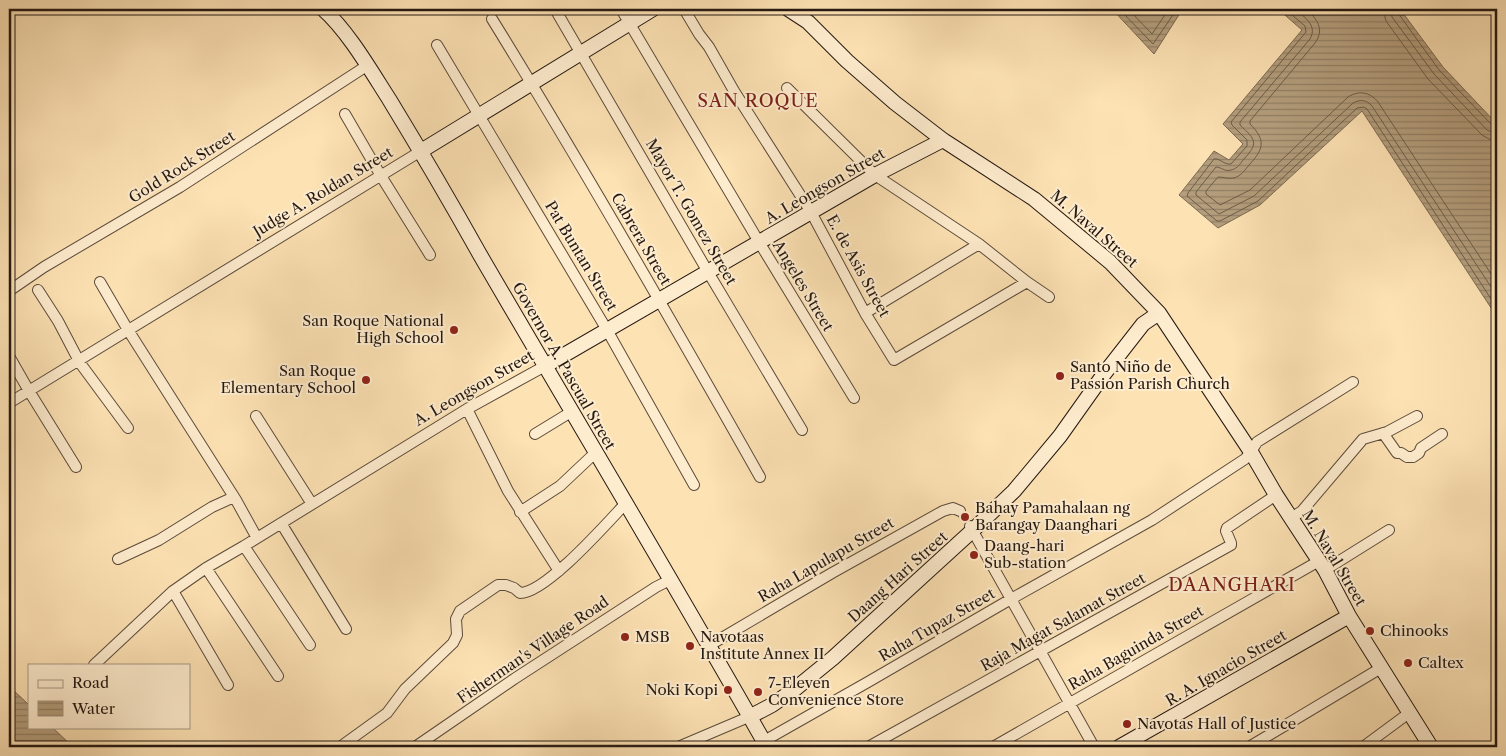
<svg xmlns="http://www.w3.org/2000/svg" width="1506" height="756" font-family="'Libre Caslon Text',serif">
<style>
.water{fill:url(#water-rules);stroke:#7b6952}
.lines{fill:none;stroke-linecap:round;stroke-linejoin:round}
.shore{stroke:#6c5c48;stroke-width:1}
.street-tunnel{stroke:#d2ba94;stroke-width:10;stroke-dasharray:10 5;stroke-linecap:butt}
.street-casing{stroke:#5b4b3a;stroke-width:12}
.secondary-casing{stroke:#251912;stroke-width:16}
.street{stroke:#feecce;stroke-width:10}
.secondary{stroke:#feecce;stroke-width:14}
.poi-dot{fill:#8f2418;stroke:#feecce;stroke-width:2}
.labels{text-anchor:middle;stroke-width:4;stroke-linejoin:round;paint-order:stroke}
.street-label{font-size:15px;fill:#251912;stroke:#feecce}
.poi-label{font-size:15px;fill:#251912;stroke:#feecce;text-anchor:start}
.quarter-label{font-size:18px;letter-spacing:1px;fill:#7a1f14;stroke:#feecce}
</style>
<defs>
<pattern id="water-rules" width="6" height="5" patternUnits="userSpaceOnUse" patternTransform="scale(1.25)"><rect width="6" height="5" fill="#b49e7d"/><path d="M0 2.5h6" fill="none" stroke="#928065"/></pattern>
</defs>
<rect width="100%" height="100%" fill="#fde2b4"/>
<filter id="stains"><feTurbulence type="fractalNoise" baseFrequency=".004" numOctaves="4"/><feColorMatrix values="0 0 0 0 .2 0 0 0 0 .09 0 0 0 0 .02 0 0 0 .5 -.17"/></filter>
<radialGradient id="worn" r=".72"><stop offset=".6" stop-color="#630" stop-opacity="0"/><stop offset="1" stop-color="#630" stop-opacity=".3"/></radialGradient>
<path class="water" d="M1112,9H1184L1182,10L1154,54Z
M1278,9H1400L1443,67L1497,124V317L1362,111L1260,205L1218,228L1179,195L1214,151L1229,160L1243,144L1223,124L1302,30Z
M9,686L29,705V727H52L73,747H9Z"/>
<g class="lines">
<path class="shore" d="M1119,9L1153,44L1177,9
M1128,9L1152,34L1169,9
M1285,9L1305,26L1306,32L1231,122L1232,125L1247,140V146L1231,164C1224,165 1220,158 1214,159L1188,193L1187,196L1217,221H1220L1258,201L1357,108L1364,107L1367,109L1497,308
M1295,9C1304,17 1318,25 1310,39L1240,122V125C1256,140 1259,143 1243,160C1240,165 1236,169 1231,170C1225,172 1221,167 1216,167L1196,192V195L1219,214L1254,196L1353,103C1360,99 1367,100 1372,106L1497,296
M1306,9C1317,19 1325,29 1315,43L1250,121V124C1266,140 1264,149 1249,165C1245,170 1241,176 1234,178C1228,179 1223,177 1218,177L1206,191V194L1220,205L1250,190L1348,97C1359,90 1370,92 1378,102L1497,283
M1383,9L1386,21L1428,79L1482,135L1489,139L1497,141
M1390,9L1392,17L1434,74L1487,130L1492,132L1497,133
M1397,9L1398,13L1439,70L1492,125L1497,127"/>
<path class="street-tunnel" d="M960,511L969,525"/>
<g class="street-casing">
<path id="street" d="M555,9L708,272L802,430
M621,9L759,242L854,398
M684,9L699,34L709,47L734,91L811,212L865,313L894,360L1027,282
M492,19C585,170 673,323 760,477
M437,45L607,330L694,485
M787,88L875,175L979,244L1027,282L1049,297
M345,114L381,176L430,255
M100,282L128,330L236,500L257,538
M38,290L58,321L80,363L128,428
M9,291L44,267L180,187L368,65
M865,313L979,244
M9,356L29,391L76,467
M9,403L421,151
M467,409L508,491L559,571
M256,416L312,504
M1383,433L1397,453H1401L1407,457H1413L1419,453L1421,448L1442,434
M535,434L571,412
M520,512L560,486L595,453
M1291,518L1302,511L1363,439L1387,432L1417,416
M281,523L346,629
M970,526L1094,747
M244,546L310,645
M118,559L159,540L212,507L234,497
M206,568L278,676
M1325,570L1389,530
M173,591L228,685
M710,645L832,573L943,511L953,508L960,511
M94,665L173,591L206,568L244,546L467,409L545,366
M764,741L868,682L1011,599L1152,520L1245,459L1251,452L1257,442L1353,382
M340,747L387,713L405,689L453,643L457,635L456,619L460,611L498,585H506L514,588L520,593C546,593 607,523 626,503
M415,747L514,679L656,587L670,580
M678,747L751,716
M868,747L1231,545V543L1226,531L1227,528L1276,495
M993,747L1319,561
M1249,747L1381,668
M1363,747L1409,713"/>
</g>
<g class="secondary-casing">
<path id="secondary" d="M323,9C348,31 371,71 389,99C420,150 450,201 479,253C575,418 673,581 767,747
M788,9L808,22L847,61L895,103L943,140L1034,199L1110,262L1159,313L1251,452L1276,495L1325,570L1349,616L1431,747
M421,151L653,9
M545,366L875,175L943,140
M751,716L772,705L795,689L833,658L972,531L1014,491L1060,436L1104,374L1143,324L1159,313
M1119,747L1349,616"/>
</g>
<use href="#street" class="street"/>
<use href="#secondary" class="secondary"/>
</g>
<g class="poi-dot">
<circle cx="454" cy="330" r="5"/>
<circle cx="1060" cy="376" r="5"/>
<circle cx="366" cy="380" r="5"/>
<circle cx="965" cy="517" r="5"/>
<circle cx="974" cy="555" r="5"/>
<circle cx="1370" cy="631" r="5"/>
<circle cx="625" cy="637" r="5"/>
<circle cx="690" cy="646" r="5"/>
<circle cx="1408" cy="663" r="5"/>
<circle cx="728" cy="690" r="5"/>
<circle cx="758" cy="692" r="5"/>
<circle cx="1127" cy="724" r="5"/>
</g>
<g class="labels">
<g class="street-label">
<text transform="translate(182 167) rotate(-32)" y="5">Gold Rock Street</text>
<text transform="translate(825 186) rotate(-30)" y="5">A. Leongson Street</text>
<text transform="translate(323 192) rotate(-31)" y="5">Judge A. Roldan Street</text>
<text transform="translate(691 212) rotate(60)" y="5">Mayor T. Gomez Street</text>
<text transform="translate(1094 229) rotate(41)" y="5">M. Naval Street</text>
<text transform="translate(641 239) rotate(60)" y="5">Cabrera Street</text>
<text transform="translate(581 256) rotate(59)" y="5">Pat Buntan Street</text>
<text transform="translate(858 266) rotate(61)" y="5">E. de Asis Street</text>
<text transform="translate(803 286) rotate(59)" y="5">Angeles Street</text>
<text transform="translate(564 366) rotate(60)" y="5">Governor A. Pascual Street</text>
<text transform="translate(474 388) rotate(-30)" y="5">A. Leongson Street</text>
<text transform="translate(1334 558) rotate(59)" y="5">M. Naval Street</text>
<text transform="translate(826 560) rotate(-30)" y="5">Raha Lapulapu Street</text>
<text transform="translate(898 577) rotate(-42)" y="5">Daang Hari Street</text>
<text transform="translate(1063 622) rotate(-29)" y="5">Raja Magat Salamat Street</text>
<text transform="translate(937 625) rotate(-30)" y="5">Raha Tupaz Street</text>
<text transform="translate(1136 648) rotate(-30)" y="5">Raha Baguinda Street</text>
<text transform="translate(533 650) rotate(-34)" y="5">Fisherman's Village Road</text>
<text transform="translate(1226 668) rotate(-30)" y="5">R. A. Ignacio Street</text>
</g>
<g class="poi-label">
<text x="444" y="326" text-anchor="end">San Roque National<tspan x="444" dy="17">High School</tspan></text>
<text x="1070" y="372">Santo Niño de<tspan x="1070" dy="17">Passion Parish Church</tspan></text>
<text x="356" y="376" text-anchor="end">San Roque<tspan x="356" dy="17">Elementary School</tspan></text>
<text x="975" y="513">Bahay Pamahalaan ng<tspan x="975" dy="17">Barangay Daanghari</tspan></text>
<text x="984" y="551">Daang-hari<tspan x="984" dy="17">Sub-station</tspan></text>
<text x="1380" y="636">Chinooks</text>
<text x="635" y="642">MSB</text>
<text x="700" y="642">Navotaas<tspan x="700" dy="17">Institute Annex II</tspan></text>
<text x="1418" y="668">Caltex</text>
<text x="768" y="688">7-Eleven<tspan x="768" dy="17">Convenience Store</tspan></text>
<text x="718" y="695" text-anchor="end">Noki Kopi</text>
<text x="1137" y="729">Navotas Hall of Justice</text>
</g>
<g class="quarter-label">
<text x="758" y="107">SAN ROQUE</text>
<text x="1232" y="591">DAANGHARI</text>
</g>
</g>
<rect width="1506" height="756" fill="none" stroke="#fde2b4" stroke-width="30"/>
<rect x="10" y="10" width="1486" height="736" fill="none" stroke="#251912" stroke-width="2.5"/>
<rect x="15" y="15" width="1476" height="726" fill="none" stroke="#251912"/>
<rect x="28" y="664" width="162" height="65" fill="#feecce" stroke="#a79883"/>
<rect x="38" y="680" width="25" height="8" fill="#feecce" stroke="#a79883"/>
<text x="72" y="688" font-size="15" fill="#251912">Road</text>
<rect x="38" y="701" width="25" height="15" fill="url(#water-rules)" stroke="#a79883"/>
<text x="72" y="714" font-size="15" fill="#251912">Water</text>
<rect width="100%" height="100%" filter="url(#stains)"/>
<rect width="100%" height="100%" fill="url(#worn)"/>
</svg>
